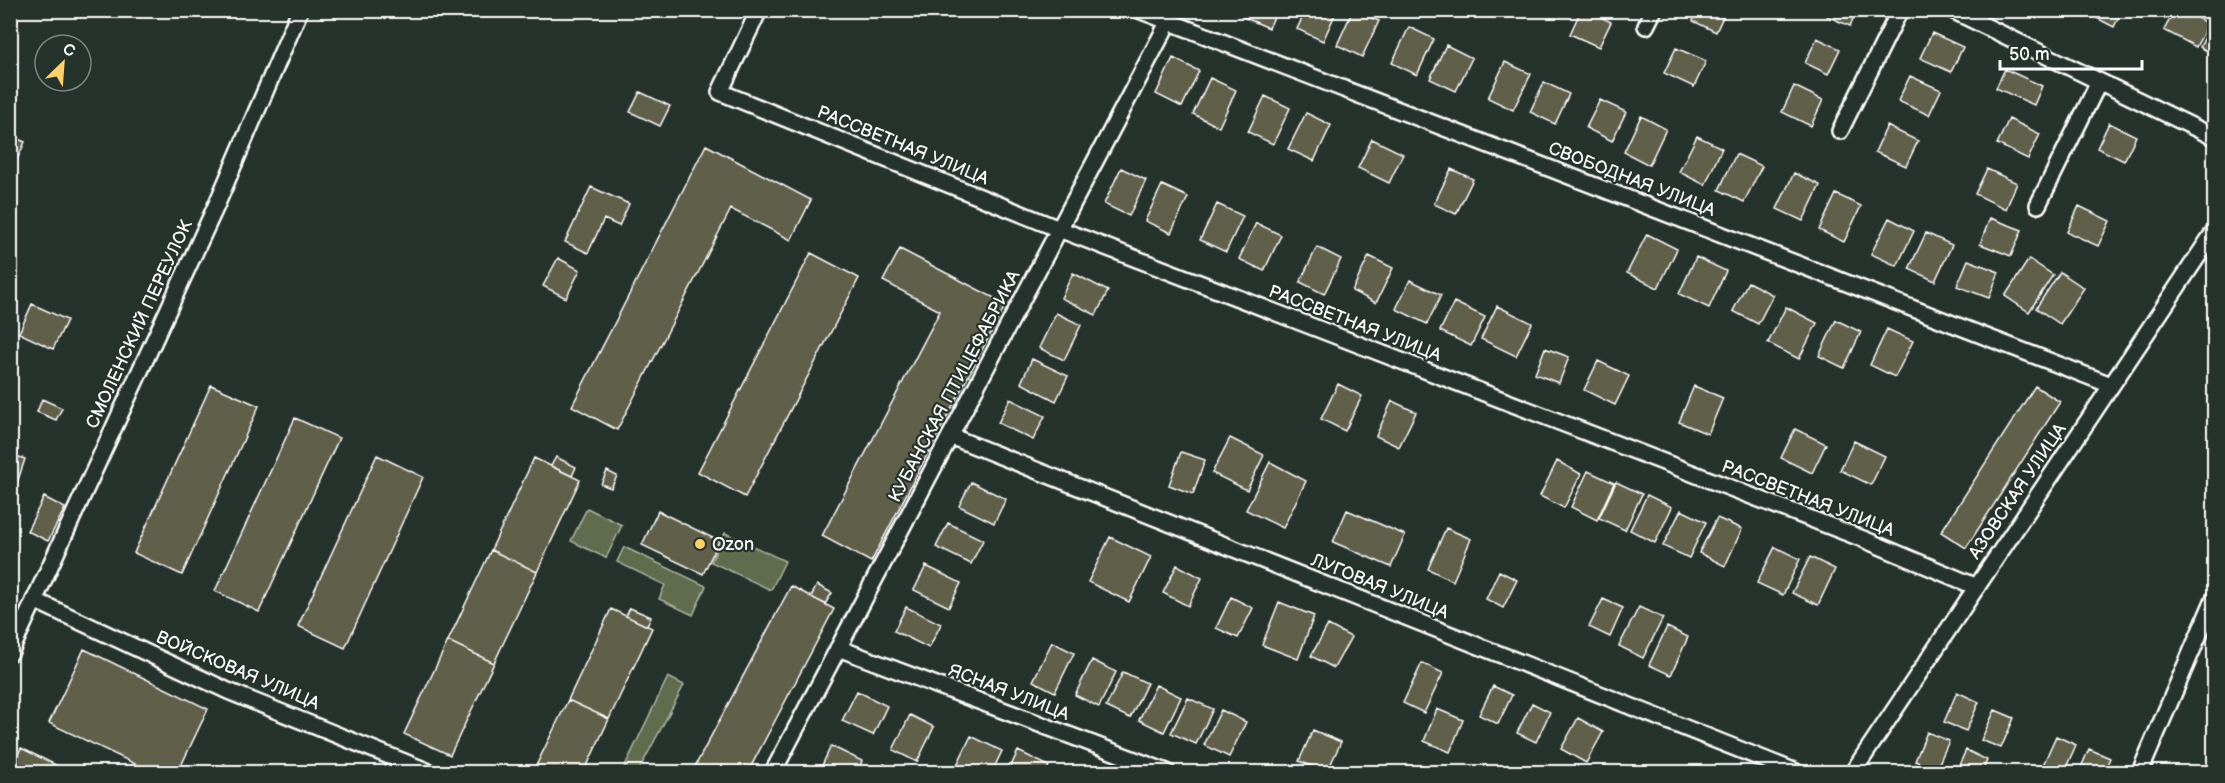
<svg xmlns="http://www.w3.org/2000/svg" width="2225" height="783" font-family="'Balsamiq Sans',sans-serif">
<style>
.green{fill:#5e6c4e;stroke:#aeb6a6;stroke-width:1.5}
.building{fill:#605e4a;stroke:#fff;stroke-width:1.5}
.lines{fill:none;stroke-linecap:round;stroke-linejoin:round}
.street-casing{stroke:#fff;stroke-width:20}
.street{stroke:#26332d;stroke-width:15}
.poi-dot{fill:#ffd166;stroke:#26332d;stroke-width:2}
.labels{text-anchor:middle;stroke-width:4.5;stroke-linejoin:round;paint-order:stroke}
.street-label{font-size:18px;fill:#fff;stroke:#26332d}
.poi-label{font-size:18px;fill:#fff;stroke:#26332d;text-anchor:start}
</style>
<rect width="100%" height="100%" fill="#26332d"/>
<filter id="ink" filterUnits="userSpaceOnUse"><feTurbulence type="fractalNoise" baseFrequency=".0167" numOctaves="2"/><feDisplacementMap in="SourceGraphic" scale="12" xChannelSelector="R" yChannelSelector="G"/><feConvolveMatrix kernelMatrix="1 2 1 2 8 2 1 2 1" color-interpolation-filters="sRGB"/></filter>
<g filter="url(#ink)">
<path class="green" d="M587,508L622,525L606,558L571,541Z
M725,533L785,561L771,590L711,562Z
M624,547L706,586L693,615L659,599L665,585L617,562Z
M668,677L684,685L638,772H622Z"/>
<path class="building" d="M1243,10H1277L1269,28L1241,16Z
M1306,10H1337L1323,41L1297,29Z
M1353,10L1379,21L1362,57L1337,45Z
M1581,10H1587L1611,22L1599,47L1570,34Z
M1698,10H1726L1716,32L1693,21Z
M1829,10H1857L1850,26L1827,16Z
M2081,10H2122L2114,27Z
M2175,10H2184L2208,24L2196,47L2164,30Z
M2214,20V55L2200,47Z
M1409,27L1434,39L1417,75L1392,63Z
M1932,33L1963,47L1951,72L1920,58Z
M1817,38L1840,49L1828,74L1805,63Z
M1446,45L1472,58L1456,91L1430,79Z
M1676,48L1706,61L1694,87L1664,73Z
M1173,58L1199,71L1182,107L1156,94Z
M1505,62L1531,74L1513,110L1488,98Z
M2005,69L2042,86L2034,105L1996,88Z
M1910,76L1941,90L1929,115L1898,101Z
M1210,78L1236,90L1219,127L1193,114Z
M1544,82L1569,94L1555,124L1530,112Z
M1794,86L1823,100L1811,126L1782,112Z
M640,92L670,106L660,126L630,112Z
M1265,96L1290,108L1273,144L1248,132Z
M1600,100L1626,112L1612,141L1586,128Z
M10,106L16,108L10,122Z
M1306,113L1331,125L1314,161L1288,149Z
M1641,116L1666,129L1649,165L1624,152Z
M2009,119L2040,134L2028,159L1997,144Z
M2109,123L2136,136L2124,161L2097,148Z
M1887,126L1918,141L1906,166L1875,152Z
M10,136L25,142L10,175Z
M1697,136L1722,148L1705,185L1679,172Z
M1372,139L1403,154L1389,183L1358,168Z
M706,145L811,200L791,240L731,209L617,430L572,406Z
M1736,154L1762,166L1744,202L1719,190Z
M1121,168L1146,180L1129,216L1104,204Z
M1451,169L1473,179L1456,214L1434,204Z
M1987,169L2017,183L2006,209L1975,194Z
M1794,173L1820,185L1803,221L1777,209Z
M1162,185L1188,197L1171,233L1145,221Z
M591,187L629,204L619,226L604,219L588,253L565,242Z
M1836,194L1861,206L1844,242L1819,230Z
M1217,204L1243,216L1226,252L1200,240Z
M2079,206L2110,221L2098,246L2067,232Z
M1889,218L1914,231L1897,266L1871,254Z
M1990,218L2022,230L2011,256L1980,244Z
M1256,223L1281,235L1264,271L1239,259Z
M1926,233L1952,245L1935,281L1909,269Z
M1647,234L1677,249L1658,288L1627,273Z
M1317,247L1341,259L1324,294L1300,282Z
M900,249L1006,304L871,562L822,536L940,311L883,281Z
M811,253L859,278L745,497L698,472Z
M1369,256L1393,268L1376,303L1352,291Z
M1696,257L1726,271L1709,308L1679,294Z
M558,258L580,270L566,298L543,286Z
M2029,259L2053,275L2029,312L2005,296Z
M1968,260L1999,272L1989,298L1957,286Z
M2060,272L2084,288L2060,324L2036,308Z
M1073,273L1108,291L1096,315L1061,298Z
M1410,280L1441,295L1427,324L1396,309Z
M1748,282L1773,295L1758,324L1733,311Z
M1454,302L1485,317L1471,346L1440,331Z
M32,304L67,320L53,349L19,333Z
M1497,306L1532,323L1516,356L1481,339Z
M1786,307L1817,323L1799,359L1768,343Z
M1056,313L1081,325L1064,360L1039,348Z
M1836,320L1861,332L1844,368L1819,356Z
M1887,329L1913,341L1895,377L1870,365Z
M1545,348L1569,357L1559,383L1535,374Z
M1032,359L1068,376L1056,401L1021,383Z
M1598,361L1629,376L1615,405L1584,390Z
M1338,384L1362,396L1345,431L1321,419Z
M211,385L259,406L182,575L134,553Z
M1694,386L1723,398L1708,434L1679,422Z
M2035,386L2060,402L1966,548L1941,532Z
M42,399L62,408L56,420L37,412Z
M1010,399L1045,416L1033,440L998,423Z
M1392,401L1416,412L1399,447L1376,436Z
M295,418L339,438L259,612L215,591Z
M1795,429L1826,444L1812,473L1781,458Z
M1230,438L1264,455L1247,490L1212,473Z
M1854,441L1885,456L1871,485L1840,470Z
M1181,452L1205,460L1193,494L1169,485Z
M10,454L25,459L14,492L10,491Z
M377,455L423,477L345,648L298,626Z
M556,457L576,467L572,476L551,466Z
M534,458L580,480L537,572L491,550Z
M1557,461L1581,474L1564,508L1540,496Z
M1270,462L1306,481L1283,528L1246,510Z
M607,471L617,476L611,488L601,484Z
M1588,471L1614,483L1597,520L1571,507Z
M971,482L1006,499L994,523L959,506Z
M1616,482L1642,494L1625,530L1599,518Z
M1647,495L1672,507L1655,543L1630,530Z
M44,497L65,508L48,541L27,531Z
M1347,510L1405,535L1391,567L1333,542Z
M1681,510L1706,522L1689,558L1663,546Z
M658,511L719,541L703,574L642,545Z
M1717,518L1742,529L1725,566L1699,553Z
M948,523L983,540L971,564L936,547Z
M1446,528L1471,539L1453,581L1428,569Z
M1110,537L1151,557L1129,602L1088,582Z
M1775,547L1800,559L1783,595L1757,583Z
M491,550L537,572L494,663L448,641Z
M1810,557L1835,569L1818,605L1792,593Z
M1177,565L1202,578L1188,606L1163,593Z
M926,566L961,583L949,607L914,590Z
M1499,571L1517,580L1503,608L1486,599Z
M817,585L832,593L825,604L811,597Z
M791,586L834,609L748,772H692Z
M1231,597L1253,608L1238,638L1216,628Z
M1603,599L1623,608L1610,637L1589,627Z
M1279,602L1314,616L1298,659L1262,645Z
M906,607L941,624L929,648L894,631Z
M1639,607L1663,618L1643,658L1619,646Z
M630,608L651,617L647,626L626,616Z
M611,609L652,628L609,719L568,700Z
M1328,625L1351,637L1334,668L1311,656Z
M1667,627L1688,637L1671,675L1649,665Z
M448,641L494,663L450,755L404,734Z
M1052,642L1074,653L1055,692L1033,681Z
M84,649L208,709L178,772H152L49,723Z
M1092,660L1116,672L1099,707L1075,695Z
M1422,663L1443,673L1424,713L1403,703Z
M1123,672L1147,683L1130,718L1106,707Z
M1156,685L1181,697L1164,732L1139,720Z
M1493,686L1512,695L1498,724L1479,715Z
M857,691L887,706L873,735L842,721Z
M1957,692L1979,702L1966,731L1944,722Z
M1188,698L1213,709L1196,744L1171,733Z
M568,700L609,719L584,772H533Z
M1532,703L1550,712L1536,742L1517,733Z
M1437,709L1463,720L1450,752L1424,741Z
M1221,710L1246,722L1229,757L1204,745Z
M1995,710L2014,718L2001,748L1981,740Z
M910,715L934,727L917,762L893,750Z
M1578,718L1603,732L1586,763L1561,749Z
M1313,730L1341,742L1327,772L1299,761Z
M1927,732L1949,741L1936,770L1915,761Z
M971,736L1002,751L992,772H971L957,765Z
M2056,736L2076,745L2064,772L2043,765Z
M831,746L862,761L857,772H819Z
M21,748L60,767L57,772H10Z
M2089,749L2110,758L2104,772H2079Z
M1966,750L1987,760L1982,772H1956Z
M1018,751L1049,766L1046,772H1008Z
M224,764L241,772H220Z
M884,764L901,772H880Z"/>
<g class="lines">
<g class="street-casing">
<path id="street" d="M759,10L720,92L1059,229L1863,539L1977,587
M1139,10L2111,385
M1952,10L2214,137
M1646,26L1654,10
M1840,131L1900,10
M2038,205L2099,82
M950,436L1796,772
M34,600L228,691L429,772
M838,648L1167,772
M10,653L216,206L300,10
M773,772L1169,21
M1853,772L2214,232
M2140,772L2214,599"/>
</g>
<use href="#street" class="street"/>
</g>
</g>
<circle class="poi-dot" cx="700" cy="544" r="6"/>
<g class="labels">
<g class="street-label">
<text transform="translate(903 145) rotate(22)" y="6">РАССВЕТНАЯ УЛИЦА</text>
<text transform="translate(1632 179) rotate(21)" y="6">СВОБОДНАЯ УЛИЦА</text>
<text transform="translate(1355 323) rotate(21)" y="6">РАССВЕТНАЯ УЛИЦА</text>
<text transform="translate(139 324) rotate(-65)" y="6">СМОЛЕНСКИЙ ПЕРЕУЛОК</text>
<text transform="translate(954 386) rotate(-62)" y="6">КУБАНСКАЯ ПТИЦЕФАБРИКА</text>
<text transform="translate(2017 491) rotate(-56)" y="6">АЗОВСКАЯ УЛИЦА</text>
<text transform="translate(1808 498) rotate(21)" y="6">РАССВЕТНАЯ УЛИЦА</text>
<text transform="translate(1380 586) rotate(22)" y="6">ЛУГОВАЯ УЛИЦА</text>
<text transform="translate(238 670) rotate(23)" y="6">ВОЙСКОВАЯ УЛИЦА</text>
<text transform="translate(1009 692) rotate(21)" y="6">ЯСНАЯ УЛИЦА</text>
</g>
<g class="poi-label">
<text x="712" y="550">Ozon</text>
</g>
</g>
<rect width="2225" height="783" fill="none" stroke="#26332d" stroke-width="36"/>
<rect x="18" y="18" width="2189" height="747" fill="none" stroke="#fff" stroke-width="2" filter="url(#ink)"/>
<g transform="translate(63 63) rotate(25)"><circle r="28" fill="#26332d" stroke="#7d8581" stroke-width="1.5"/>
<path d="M0-4.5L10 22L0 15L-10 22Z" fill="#ffd166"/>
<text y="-9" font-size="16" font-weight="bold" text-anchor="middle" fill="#ffffff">С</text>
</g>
<path d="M2000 60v9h142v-9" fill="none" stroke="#ffffff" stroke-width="3"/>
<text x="2009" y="60" font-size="18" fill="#ffffff" stroke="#26332d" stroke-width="4.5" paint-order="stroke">50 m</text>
</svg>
